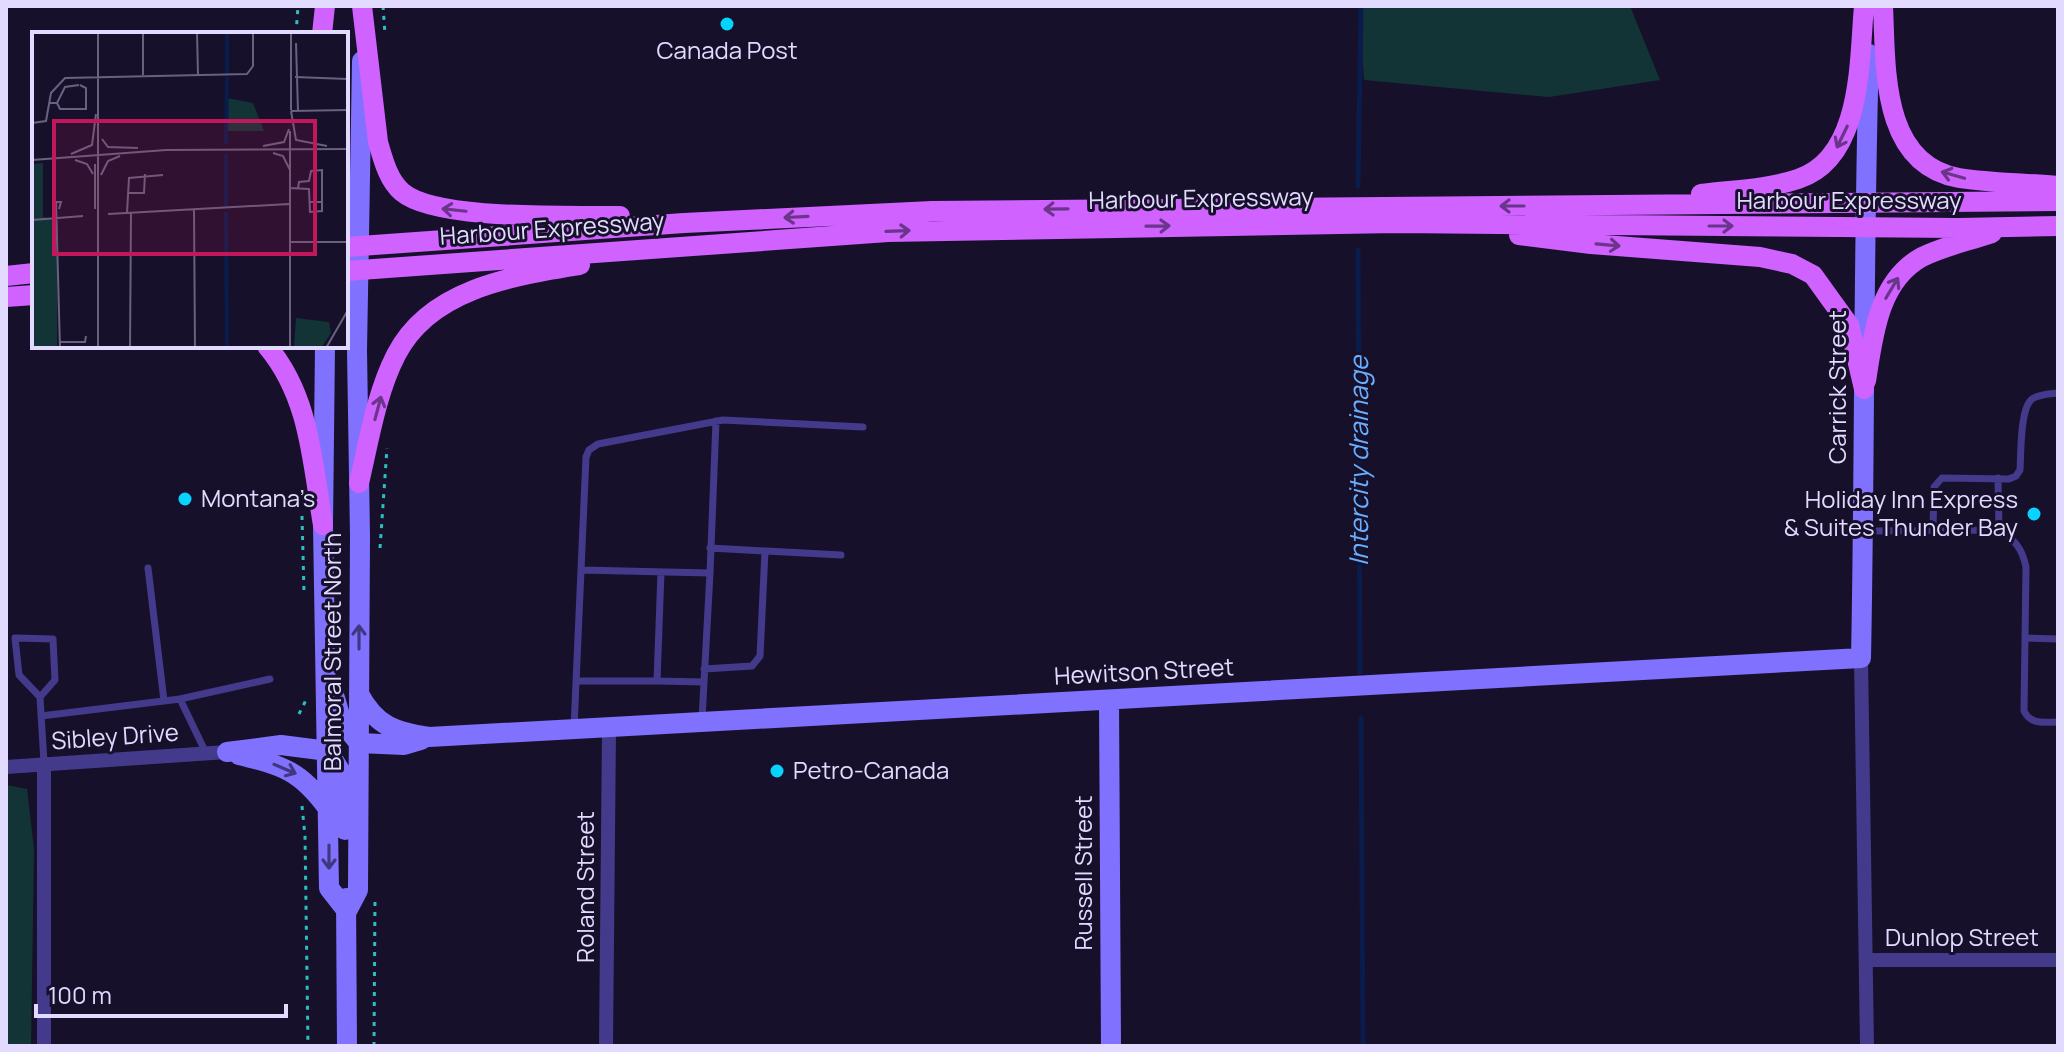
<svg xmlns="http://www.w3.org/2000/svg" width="2064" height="1052" font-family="Manrope,sans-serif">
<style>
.green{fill:#133436}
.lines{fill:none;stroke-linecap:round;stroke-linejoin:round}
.stream{stroke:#0a1c4b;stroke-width:5}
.path{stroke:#2dbec0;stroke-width:3;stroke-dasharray:4 6;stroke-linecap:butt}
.lane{stroke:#443a8b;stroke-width:7}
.street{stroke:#443a8b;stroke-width:14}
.secondary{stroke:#8072ff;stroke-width:20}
.primary{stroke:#d062ff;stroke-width:20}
.oneway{stroke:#6a358a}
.oneway2{stroke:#413780}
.poi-dot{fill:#07d3ff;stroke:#17102b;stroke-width:3}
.labels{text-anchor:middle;stroke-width:6;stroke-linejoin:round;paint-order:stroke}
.poi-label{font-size:24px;fill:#e2dbff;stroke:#17102b;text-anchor:start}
.street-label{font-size:24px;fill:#e2dbff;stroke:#17102b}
.water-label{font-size:26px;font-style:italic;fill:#69aeff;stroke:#17102b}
.inset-river{fill:none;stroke:#0a1c4b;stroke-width:4}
.inset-road{fill:none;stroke:#686180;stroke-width:2}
.view{fill:#c2185b;fill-opacity:0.15;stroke:#c2185b;stroke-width:4}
.inset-edge{fill:none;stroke:#e2dbff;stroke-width:4}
</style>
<rect width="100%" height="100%" fill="#17102b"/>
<path class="green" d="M1359,6H1630L1660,80L1549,97L1364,80Z
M6,785L27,789L34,849L31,1046H6Z"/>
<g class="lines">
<path class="stream" d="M1358,186L1361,6
M1358,250L1360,672
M1361,718L1363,1046"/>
<path class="path" d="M383,6L385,34
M296,34L298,6
M302,516L304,593
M380,548L387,448
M299,714L306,700
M302,806L305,836L308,1046
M374,1046L375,898"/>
<path class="lane" d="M1998,478L1999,530
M1933,530L1934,487L1942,478L2009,479L2016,476L2020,470C2021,454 2020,408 2032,399C2039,394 2050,394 2058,393
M1866,531L1999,530C2015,540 2022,548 2026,567L2024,711C2031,725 2043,722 2058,722
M710,548L841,555
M148,568L164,701
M581,570L710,573L716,421
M661,572L657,681L703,682
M2025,638L2058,639
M704,669L752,666L760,656L765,551
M576,681H657
M40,697L55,680L53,639L15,638L19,675L40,697L44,763
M41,716L180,699
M702,719L710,573
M574,728L586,457L589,450L598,444L723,420L863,427
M206,753L180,699L270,679"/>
<path class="street" d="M1861,658L1867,1046
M6,767L227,752
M1867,960H2058
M44,1046V763
M606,1046L609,729"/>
<path class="secondary" d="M325,346L323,525L329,888L347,911
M359,694C376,726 395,732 429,737L1861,658C1865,457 1863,255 1869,54
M335,698L342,722L359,743L404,745L421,740
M1109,700L1111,1046
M227,752L281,745L328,751L344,777L345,830
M239,755C284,766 301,771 329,810
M346,898L347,1046
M347,911L358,890L360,536L357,351L362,61"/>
<path class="primary" d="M362,6L378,142C383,159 388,180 402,192C436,221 571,215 620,216
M1883,6C1886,66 1880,164 1959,178C1991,183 2025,183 2058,186
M322,34L325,6
M1701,194C1733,190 1768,189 1798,179C1863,158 1859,60 1864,6
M1519,235L1591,244L1760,257L1792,264L1813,275L1849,325L1864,389
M346,247L684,223L932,211L2058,201
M346,271L888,232L1395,223L1959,228L2058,226
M6,276L34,273
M6,297L34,295
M267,346C310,397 312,461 323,525
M1866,381C1873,337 1878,281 1922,257C1944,246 1969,241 1992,233
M359,483C369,441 376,394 396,355C430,288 514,276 580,265"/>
</g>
<defs><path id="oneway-shaft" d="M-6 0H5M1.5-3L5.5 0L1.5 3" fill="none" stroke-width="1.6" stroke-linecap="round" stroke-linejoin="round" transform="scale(2)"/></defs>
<g class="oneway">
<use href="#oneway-shaft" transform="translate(1842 137) rotate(116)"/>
<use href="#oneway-shaft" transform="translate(1953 175) rotate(-164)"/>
<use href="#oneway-shaft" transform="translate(1512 206) rotate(180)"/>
<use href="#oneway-shaft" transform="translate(1056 209) rotate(179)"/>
<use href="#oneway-shaft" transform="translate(454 210) rotate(-174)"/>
<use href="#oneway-shaft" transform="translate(796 217) rotate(177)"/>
<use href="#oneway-shaft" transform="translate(1158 226) rotate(-1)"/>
<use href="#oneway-shaft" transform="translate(1721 226)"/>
<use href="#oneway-shaft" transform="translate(898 231) rotate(-2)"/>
<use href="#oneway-shaft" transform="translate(1608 245) rotate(5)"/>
<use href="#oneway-shaft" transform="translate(1892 288) rotate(-59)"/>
<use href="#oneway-shaft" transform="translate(378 408) rotate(-75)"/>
</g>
<g class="oneway2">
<use href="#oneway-shaft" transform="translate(359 637) rotate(-90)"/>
<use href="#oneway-shaft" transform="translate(285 769) rotate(23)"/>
<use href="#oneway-shaft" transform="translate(329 857) rotate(90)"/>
</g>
<g class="poi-dot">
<circle cx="727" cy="24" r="8"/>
<circle cx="185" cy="499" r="8"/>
<circle cx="2034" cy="514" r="8"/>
<circle cx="777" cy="771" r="8"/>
</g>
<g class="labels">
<g class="poi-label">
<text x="727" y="59" text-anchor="middle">Canada Post</text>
<text x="201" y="507">Montana’s</text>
<text x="2018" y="508" text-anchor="end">Holiday Inn Express<tspan x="2018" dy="28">&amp; Suites Thunder Bay</tspan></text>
<text x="793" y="779">Petro-Canada</text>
</g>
<g class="street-label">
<text transform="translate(1201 199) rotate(-1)" y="8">Harbour Expressway</text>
<text x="1849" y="209">Harbour Expressway</text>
<text transform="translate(552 229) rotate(-4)" y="8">Harbour Expressway</text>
<text transform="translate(1838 387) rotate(-90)" y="8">Carrick Street</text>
<text transform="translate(333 652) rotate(-90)" y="8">Balmoral Street North</text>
<text transform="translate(1144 672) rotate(-3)" y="8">Hewitson Street</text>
<text transform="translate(115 737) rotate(-4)" y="8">Sibley Drive</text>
<text transform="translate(1084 873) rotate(-90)" y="8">Russell Street</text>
<text transform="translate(586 887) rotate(-90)" y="8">Roland Street</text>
<text x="1962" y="946">Dunlop Street</text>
</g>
<g class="water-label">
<text transform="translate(1359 461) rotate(-90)" y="9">Intercity drainage</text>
</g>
</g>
<g transform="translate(32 32)">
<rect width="316" height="316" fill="#17102b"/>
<path d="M195,66L221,71L232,99H195ZM11,131V185L26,189V196L25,316H0V132ZM264,286L297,290L299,301L289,316H262Z" fill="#133436"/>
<path class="inset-river" d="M195,41V0M194,112L195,45M194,122V174M194,180L195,316"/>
<path class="inset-road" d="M111,0V43M165,0L166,43M259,0V78M264,11L266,79M263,45L316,47M66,60V316M66,61V0M17,71H25L33,55L47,53M25,71L28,77H54V56L48,53M259,79L316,78M259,79L264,108L295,114M0,91L14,89L19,61L33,46L215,42L221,34V0M258,99V316M70,107L76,115L106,116M231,114L252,110L257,97M241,121L251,124L258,138M39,122L60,113L64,82M0,128L134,118L316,117M43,128L55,132L61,142M63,132V177M69,143L76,129L88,124M258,156L277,157L278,180L290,179V170H278M266,156L267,150L277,149L279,139L290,138V170M96,161H112L113,142M27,177L29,170H24L28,316M162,178L163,316M95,181L97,146L131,143M76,182L257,172M0,188L51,184M258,210H316M28,310H53L54,304M98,316L99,181M294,316L316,278"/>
<path class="view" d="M22,89H283V222H22Z"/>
<rect width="316" height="316" class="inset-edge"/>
</g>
<rect width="2064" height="1052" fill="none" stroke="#e2dbff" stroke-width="16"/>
<path d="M36 1004v12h250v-12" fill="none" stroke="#e2dbff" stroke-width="4"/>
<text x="48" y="1004" font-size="24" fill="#e2dbff" stroke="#17102b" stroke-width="6" paint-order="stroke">100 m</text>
</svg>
